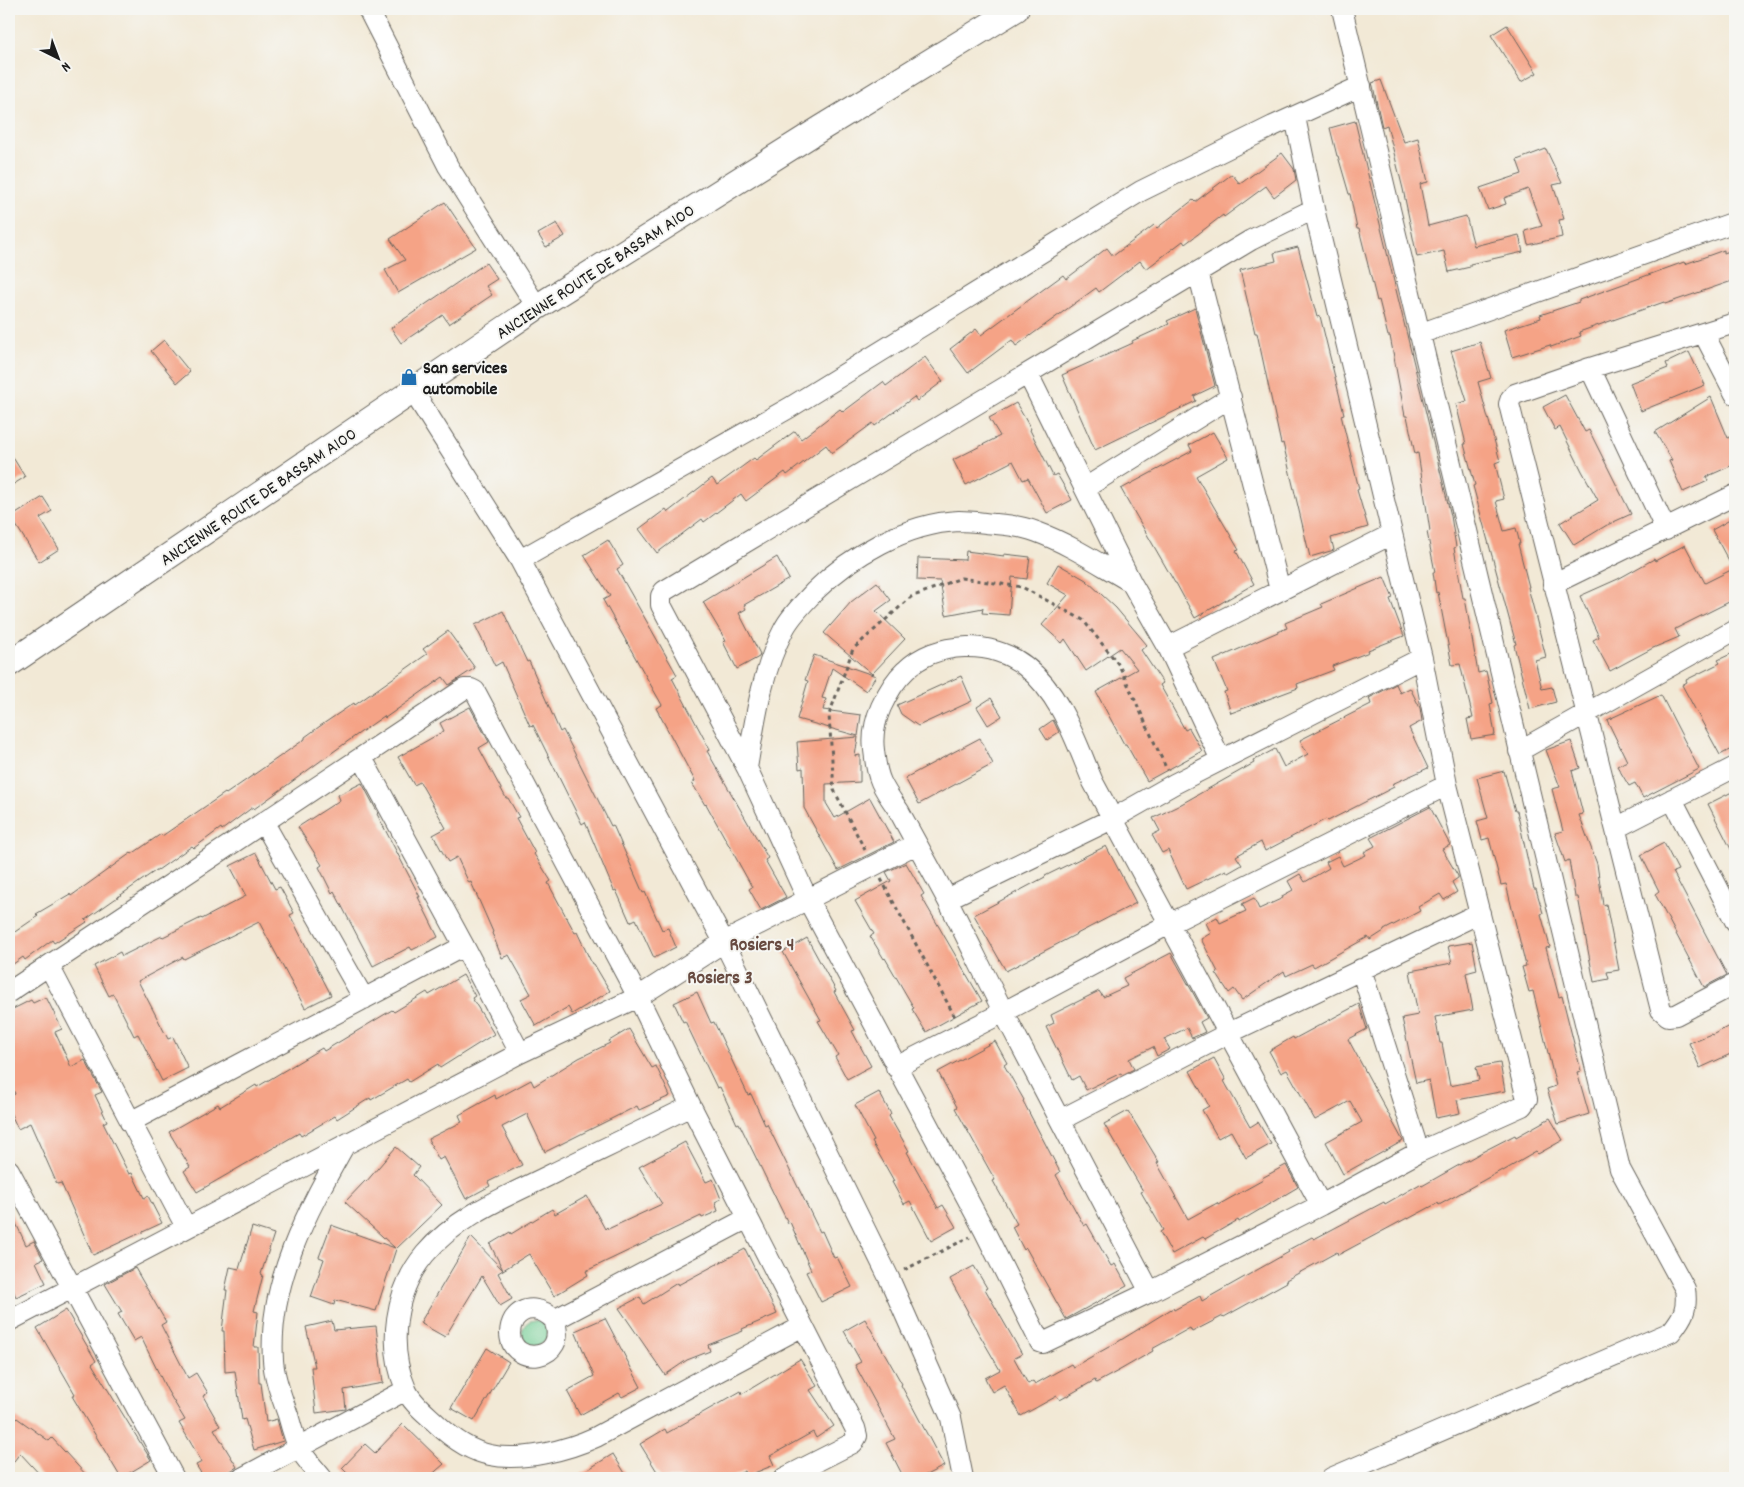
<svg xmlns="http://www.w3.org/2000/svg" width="1744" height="1487" font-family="Dekko,sans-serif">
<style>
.green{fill:#74cf96;stroke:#487659}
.building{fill:#f5a386}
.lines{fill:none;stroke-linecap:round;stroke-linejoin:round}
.minor-casing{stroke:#67645d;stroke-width:22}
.major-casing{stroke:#67645d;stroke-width:27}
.path{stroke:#67645d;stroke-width:3;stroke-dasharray:4 4;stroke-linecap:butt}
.minor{stroke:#fff;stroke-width:20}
.major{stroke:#fff;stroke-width:25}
.labels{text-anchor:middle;stroke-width:4;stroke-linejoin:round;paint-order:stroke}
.street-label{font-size:18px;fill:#1c1c1c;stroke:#f6f6f2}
.poi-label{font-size:18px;font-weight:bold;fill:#1c1c1c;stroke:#f6f6f2;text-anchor:start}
.neighbourhood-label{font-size:19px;font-weight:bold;fill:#684b41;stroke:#f6f6f2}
</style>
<rect width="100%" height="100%" fill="#f6f6f2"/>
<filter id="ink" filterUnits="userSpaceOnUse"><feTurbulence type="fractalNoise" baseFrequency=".02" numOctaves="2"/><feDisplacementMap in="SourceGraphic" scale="10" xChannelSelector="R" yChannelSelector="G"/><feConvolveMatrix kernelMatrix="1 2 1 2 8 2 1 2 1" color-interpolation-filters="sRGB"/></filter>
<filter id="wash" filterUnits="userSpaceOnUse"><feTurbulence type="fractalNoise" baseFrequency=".0096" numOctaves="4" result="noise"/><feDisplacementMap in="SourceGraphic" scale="20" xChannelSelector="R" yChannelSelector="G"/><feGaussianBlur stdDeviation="1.12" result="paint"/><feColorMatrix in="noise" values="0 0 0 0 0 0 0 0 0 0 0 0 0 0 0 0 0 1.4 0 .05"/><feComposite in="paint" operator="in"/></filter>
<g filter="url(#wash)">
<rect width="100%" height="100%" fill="#f2e9d6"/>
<path class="green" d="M522 1333a13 13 0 1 1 26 0a13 13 0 1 1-26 0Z"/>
<g id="blocks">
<path class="building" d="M1507,25L1537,73L1521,82L1491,35Z
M1381,80L1404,142L1418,138L1428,182L1420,184L1428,226L1466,216L1474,246L1519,235L1523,252L1470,264V267L1449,272L1444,251L1417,257L1403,189L1387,125L1382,127L1373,86L1372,83Z
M1355,121L1451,516L1456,547L1454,548L1463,598H1465L1478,673L1486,671L1493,703L1490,704L1495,735L1471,739L1467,719L1473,718L1460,664L1452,665L1438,592L1436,593L1433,572H1435L1427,532L1430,531L1418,453L1415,454L1407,416H1405L1390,336H1388L1379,300L1377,301L1359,229H1357L1350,194H1349L1338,156H1337L1330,128Z
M1546,149L1562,183L1553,185L1564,219L1559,220L1562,237L1528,245L1525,231L1542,226L1528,189L1504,198L1506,204L1488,210L1480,188L1522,174L1517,160Z
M1282,153L1294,169L1296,180L1274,197L1266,186L1224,217L1223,215L1185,244L1183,241L1146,269L1140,261L1099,292L1096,288L1016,346L1012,340L968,373L950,349L976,329L981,335L1063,275L1066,279L1107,248L1113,256L1154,225L1157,228L1193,200L1195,202L1232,174L1240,184Z
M445,202L476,248L398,293L385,270L405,260L390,239Z
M557,223L565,236L546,247L538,234Z
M1298,247L1317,317L1320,316L1344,414L1341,415L1359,489L1357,490L1368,527L1331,538L1334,550L1310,557L1283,443L1281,444L1257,333H1255L1240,270L1276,261L1274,253Z
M1735,249V280L1665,304L1664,302L1579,332L1581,336L1551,347L1550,345L1512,357L1504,330L1541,318L1540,315L1579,302V300L1684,262L1685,264L1724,250V253Z
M486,263L497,279L486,286L492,295L449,324L443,315L401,343L391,328Z
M1195,308L1215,386L1194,396L1196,401L1095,450L1062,375L1133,343L1132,341L1169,324L1167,321Z
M164,340L190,372L177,383L151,351Z
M1480,342L1491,378L1478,382L1500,461L1495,463L1504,499L1496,501L1504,531L1516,528L1520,544H1518L1529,587H1528L1546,657L1535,660L1542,689L1552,687L1556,702L1530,709L1514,645L1516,644L1473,486L1475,485L1464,444H1466L1456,404L1467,401L1451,351Z
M1689,352L1705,385L1641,411L1630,383L1668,368L1666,363Z
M925,357L943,381L917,401L914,397L875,426L873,423L832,453L826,445L787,475L785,472L746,501L741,494L704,522L702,519L657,553L639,529L666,509L668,512L712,478L717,485L754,458L756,460L795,431L801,439L840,409L843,412L883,382L886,386Z
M1565,395L1585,432L1589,430L1631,514L1607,525L1574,545L1560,523L1598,500L1582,471L1560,427L1555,430L1543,407Z
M1711,397L1728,438L1732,436L1735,444V464L1706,477L1708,481L1683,492L1669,461L1672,460L1655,432Z
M1016,403L1031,429L1030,430L1053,476L1057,474L1072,500L1047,513L1028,478L1023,480L1013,461L966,485L953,460L1000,436L989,418Z
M1213,432L1228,458L1196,476L1239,550L1236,551L1254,584L1195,618L1176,583H1175L1121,489L1192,451L1189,445Z
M9,451L25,477L9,487Z
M43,497L52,511L40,518L59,549L39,562L11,517Z
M1735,517V599L1675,629L1679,637L1653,648L1610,671L1593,640L1599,637L1580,596L1618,579L1654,559L1655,561L1685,545L1705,583L1733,569L1712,530Z
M608,540L623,565L617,569L677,675L672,678L710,750L707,751L768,858L765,860L786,897L761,910L749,889L752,887L706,804L705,805L692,783L695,781L656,708L662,705L603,600L610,596L584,555Z
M966,551L1004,556V554L1030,557L1027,579L1012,577L1009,615L982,613L983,608L946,615L940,581L917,580L918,558L965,560Z
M777,557L789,579L744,605L746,609L739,613L760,654L759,657L737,669L723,642L726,641L703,602Z
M1058,564L1086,580L1116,608L1147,645L1141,650L1163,683L1160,685L1185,730L1189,728L1202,751L1147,781L1126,744H1124L1096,692L1137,669L1120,648L1086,671L1065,639L1062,643L1042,625L1068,595L1047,583Z
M1384,577L1393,598L1390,599L1404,636L1368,650L1369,652L1332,666L1334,670L1297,684L1298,688L1231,713L1224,692L1227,691L1214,660L1287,628L1285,623L1323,607L1321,604Z
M877,582L891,600L876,611L905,639L872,674L824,633L851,602Z
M503,611L527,662L529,661L560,732L563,730L611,826L613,825L643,893L645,892L662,930L668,928L676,947L654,958L636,919L630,922L616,890L614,891L585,822L582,824L533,725L530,726L502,662L495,666L475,625Z
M448,631L475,668L449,685L443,677L385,718L384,716L351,739L254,809L253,807L222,830L221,828L194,848L192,846L158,870V869L85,920L87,922L54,943L52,940L25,960L23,957L9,967V936L38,916L36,914L70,894L71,896L131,853L132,854L161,834L162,836L225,793L226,794L305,739V737L323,724L354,703L355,705L427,654L423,649Z
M1735,652V747L1720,755L1682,685L1687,682L1686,680L1720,663L1718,660Z
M814,655L876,676L866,691L832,668L822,698L826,699L823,710L861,715L858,736L797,719L808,681L805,680Z
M961,676L972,701L918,726L901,714L897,705Z
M1396,684L1400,693L1410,688L1420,708L1422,721L1409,728L1428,768L1392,784L1394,787L1328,821L1326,819L1265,851L1261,842L1236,856L1242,865L1228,873L1226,870L1186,889L1168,850L1162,853L1152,835L1160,831L1153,818L1176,807L1254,763L1253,761L1275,749L1284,767L1308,754L1300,740L1371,704L1369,698Z
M1661,695L1699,769L1643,798L1635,783L1629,786L1617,766L1627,761L1607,720Z
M991,698L1002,716L988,725L977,707Z
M470,707L489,742L479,748L506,798H508L519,817L516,818L535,853L534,854L551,881L548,883L575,933L577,932L592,964H594L610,991L572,1014L568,1007L536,1026L521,999L531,994L509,955L502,958L492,933L493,932L471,882L469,883L457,857L448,862L433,835L446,828L420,782L414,785L398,757L444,731L440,723Z
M1053,720L1059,732L1047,740L1040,729Z
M858,737L855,756L860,755V782L826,784V803L835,818L870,798L894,842L838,870L804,808L803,768L799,769L797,742Z
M980,738L993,764L919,804L905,778Z
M1571,741L1580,768L1572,771L1583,814L1579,815L1597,864L1603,905L1606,904L1619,970L1607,972L1609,979L1594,982L1578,897H1575L1569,860L1565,862L1555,833L1563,831L1552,789L1560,787L1546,750Z
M1504,771L1515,811H1517L1534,889H1536L1543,913L1541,914L1550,947L1546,948L1559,997L1562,996L1581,1071L1577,1072L1589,1114L1558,1124L1547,1089L1556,1086L1533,991L1529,992L1522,967L1526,966L1506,884L1501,885L1489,838L1482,840L1477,821L1488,818L1477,778Z
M362,783L378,813L377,814L420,897H418L438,937L412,950L410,947L373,966L334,891L332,893L319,867L322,865L298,827L340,800L338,795Z
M1732,792L1735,799V857L1708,804Z
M1430,807L1450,845L1442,849L1458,876V878L1452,882L1457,892L1444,900L1440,894L1418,907L1420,911L1384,930V931L1370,940L1368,937L1314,967L1312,964L1286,976L1284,971L1242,1000L1234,989L1229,993L1216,973L1218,972L1201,939L1211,933L1206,923L1217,917L1220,923L1246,911L1242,904L1254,898L1259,909L1283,898L1282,896L1293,890L1288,881L1300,874L1305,882L1329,868L1326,862L1338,856L1343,866L1366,855L1364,852L1375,846L1370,838Z
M1664,843L1678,870L1673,872L1727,975L1704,987L1655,894L1659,891L1641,855Z
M1106,846L1136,903L1006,971L974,915L1045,877V876Z
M256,853L275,889L280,887L294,913L290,915L331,995L305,1008L259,922L184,959L183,957L138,981L168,1039L173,1037L188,1068L162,1081L138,1034L134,1036L113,994L109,996L94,966L120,952L122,956L162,936L163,937L201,918L202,919L246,896L230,866Z
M906,863L924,894L921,896L982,1001L926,1032L912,1009L914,1008L885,958L884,959L870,936L874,934L855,901L891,881L886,872Z
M807,938L836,991L834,992L855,1030L852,1031L871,1066L847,1079L835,1057L838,1055L818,1021L821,1020L783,952Z
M1472,942L1477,970L1466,973L1473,1010L1435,1017L1440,1043H1442L1450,1086L1479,1080L1476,1067L1500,1063L1505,1091L1457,1100L1460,1113L1436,1118L1429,1080L1416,1083L1402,1018L1418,1015L1410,971L1452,963L1448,946Z
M1171,953L1207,1018L1200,1022L1205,1032L1192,1038L1187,1028L1164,1039L1170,1049L1157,1056L1153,1047L1129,1059L1134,1069L1122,1075L1121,1073L1086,1090L1079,1076L1072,1080L1046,1027L1054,1023L1051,1015L1099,991L1103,997L1127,986L1123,978Z
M463,975L475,996L472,998L494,1034L440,1068L438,1064L409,1082L407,1079L371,1100L370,1098L337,1119L335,1116L301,1136L299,1133L197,1192L184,1171L190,1167L169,1132L218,1104L220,1107L256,1085L257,1087L322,1048L324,1051L392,1010L394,1012L427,992L429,995Z
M697,992L711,1023L714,1022L748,1095L751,1094L765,1125L767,1124L820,1232L822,1231L834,1258L837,1257L852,1287L821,1302L806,1272L811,1270L790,1222L788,1223L739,1123L737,1124L720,1087L717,1088L685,1021L683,1022L674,1003Z
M46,997L62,1029L55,1032L71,1067L85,1060L102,1092L95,1095L107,1121L103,1123L129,1174L132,1173L144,1198L148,1196L162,1223L93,1255L61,1183L57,1184L30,1123L18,1129L9,1110V1097L15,1094L9,1080V1011L31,1000L33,1003Z
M1359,1004L1367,1029L1348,1039L1403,1141L1343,1174L1326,1142L1362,1122L1350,1101L1315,1120L1287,1070L1281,1073L1269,1051L1293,1037L1294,1039Z
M1735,1023V1052L1700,1068L1689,1043L1711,1034L1712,1035Z
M629,1029L652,1068L656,1066L670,1096L639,1110L637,1106L545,1152L527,1114L502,1127L522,1165L488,1182L490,1186L466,1199L444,1157L439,1160L428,1139L462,1122L459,1115L495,1095L496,1099L531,1080L534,1086L579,1058L610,1043L609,1041Z
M995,1041L1007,1063L1004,1065L1024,1100L1023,1101L1060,1172L1056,1175L1084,1226L1087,1224L1111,1266L1115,1264L1127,1286L1066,1319L1026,1248L1024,1250L1012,1227L1017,1224L993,1181L995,1180L955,1108L957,1107L938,1072Z
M1214,1058L1226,1080L1224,1081L1250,1127L1258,1122L1271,1144L1246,1158L1231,1131L1218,1138L1202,1110L1209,1106L1190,1071Z
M879,1092L891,1114L889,1116L909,1151L907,1152L938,1208L943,1205L956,1227L931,1241L910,1201L904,1204L892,1182L894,1181L872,1142L874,1141L855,1105Z
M1128,1111L1159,1162L1157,1163L1188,1219L1217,1203L1218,1205L1263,1180L1262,1178L1286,1165L1298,1187L1239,1222L1238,1220L1205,1239L1203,1237L1172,1254L1160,1232L1163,1230L1141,1192L1143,1191L1104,1124Z
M1550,1118L1563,1140L1538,1154L1536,1152L1503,1171L1502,1170L1439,1205L1438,1203L1408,1219L1407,1218L1338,1255L1337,1252L1286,1280L1287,1282L1224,1317L1223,1316L1192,1332L1190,1328L1152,1349L1153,1351L1120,1370L1096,1383L1095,1380L1060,1400L1057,1396L1021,1416L1004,1385L992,1392L985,1378L1000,1370L967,1313L968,1312L950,1279L974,1266L987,1288L985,1289L1022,1354L1014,1358L1028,1384L1033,1381L1035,1384L1071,1364L1073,1367L1116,1343L1173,1308L1174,1310L1200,1296L1202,1301L1289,1252L1288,1250L1312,1237L1314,1239L1384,1202L1385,1204L1420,1184L1422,1186L1484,1151L1515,1135L1516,1137Z
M685,1142L706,1182L713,1179L721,1199L715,1202L718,1211L702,1218L701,1216L586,1271L588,1275L554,1296L529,1254L503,1270L490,1244L510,1232L511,1234L552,1209L555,1214L587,1196L605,1229L607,1227L608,1229L662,1204L639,1167Z
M396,1147L419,1167L413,1175L442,1205L396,1249L376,1311L335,1300L334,1305L311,1297L324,1259L319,1257L331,1225L395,1248L345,1202L365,1181L366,1182Z
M9,1208L26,1245L34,1241L43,1259L36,1262L46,1283L16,1297L9,1281Z
M252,1227L274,1234L261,1274L263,1275L254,1311L258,1312L254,1347H258L259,1383H261L266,1422L277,1419L283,1441L254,1450L245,1419L242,1420L235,1371L225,1372L224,1331H222L227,1290H225L230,1267L239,1269Z
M471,1237L503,1270L498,1273L512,1299L500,1306L482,1276L445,1337L420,1323Z
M745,1249L777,1314L742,1329L743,1331L708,1345L710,1351L687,1360L665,1375L619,1308L640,1297L644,1304L677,1283L678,1285Z
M135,1268L166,1322L161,1325L188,1378L196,1373L208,1393L203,1396L220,1426L214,1429L237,1467L219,1478H204L196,1465L202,1462L179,1423L185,1420L167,1390L141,1337L134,1341L118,1314L122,1312L105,1284Z
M66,1310L96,1361L92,1364L151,1460L121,1478L72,1396L75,1394L37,1328Z
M605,1318L641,1387L622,1397L619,1393L580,1415L567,1391L594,1376L575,1331Z
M865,1319L902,1384L901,1385L944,1466L920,1478H904L886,1443L895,1439L855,1365L861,1362L844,1331Z
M332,1321L334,1330L376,1326L383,1383L344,1390L346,1409L316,1413L311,1367H315L306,1327Z
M487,1348L509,1362L474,1421L451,1408Z
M800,1359L817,1386L810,1390L834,1426L816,1438L813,1432L770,1456L774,1465L747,1476L745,1471L730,1478H661L640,1444L665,1429L667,1433L741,1391L742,1394Z
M17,1418L49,1441L52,1438L89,1478H43L20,1453L9,1468V1428Z
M403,1424L444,1464L428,1478H352L342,1468L365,1444L375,1453Z
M613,1454L628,1478H574Z"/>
</g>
</g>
<g filter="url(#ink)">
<use href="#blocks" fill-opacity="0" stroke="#67645d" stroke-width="1"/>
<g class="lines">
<g class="minor-casing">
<path id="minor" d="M368,9L448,166L537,307
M1295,117L1314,209L1422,658L1447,785L1527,1099L1522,1106L1419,1152L1321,1205L1150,1292L1043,1343L1040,1342L984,1230L808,900L747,768L661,605V596L664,591L1251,240L1314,209
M1198,272L1280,590
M1735,323L1590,368L1515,394L1511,398L1509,404L1661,1010L1668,1016L1676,1015L1735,984
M1419,334L1735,222
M1704,334L1735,394
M1590,368L1666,530
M1028,374L1131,582L1168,647L1221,760
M413,391L520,560L724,942L889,1278L951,1418L963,1478
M1085,488L1231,397
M520,560L789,408L1141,191L1273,126L1361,86
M1553,584L1735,495
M1168,647L1392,534
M1519,751L1735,630
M362,758L464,946L520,1053
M747,768C755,721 761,673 784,629C791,615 804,603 815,591C850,556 907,523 959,521C971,521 984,523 996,524C1010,525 1024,527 1037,532C1070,544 1101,565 1131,582
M1672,799L1735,921
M264,823L364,999
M1616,828L1735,767
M947,899L1114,818L1174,784L1422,658
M49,966L186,1227
M1361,969L1419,1152
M9,992L464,689H471L475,691L638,997L691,1106L855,1428L857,1436L853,1443L784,1478
M896,1067L1004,1012L1169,924L1447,785
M691,1106C645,1129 599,1151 552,1174C508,1196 458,1215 425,1254C395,1290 387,1345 406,1389C411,1403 428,1415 438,1425C453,1439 470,1451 490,1455C521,1462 568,1450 596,1437L803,1326
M1060,1120L1229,1033L1480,913
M130,1122L464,946
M9,1170L174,1478
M1150,1292C1101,1199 1052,1106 1004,1013C985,976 967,938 948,901C932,871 915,841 899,811C893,802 886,793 881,782C877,773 875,760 874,750C872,735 875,721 881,707C887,694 894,681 905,671C936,640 992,640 1025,666C1061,694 1076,742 1093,782L1321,1205
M554,1320C570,1361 512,1368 510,1334C510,1329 511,1324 514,1319C525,1304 543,1308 554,1320L748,1218
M9,1321L520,1053L638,997L724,942L916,844
M242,1478L406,1390
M322,1478C315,1469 305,1459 299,1448C294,1438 291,1426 288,1415C282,1398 274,1378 273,1360C268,1282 307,1212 344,1146
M1331,1478L1671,1332C1683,1317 1688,1309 1685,1289L1620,1169L1342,9"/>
</g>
<g class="major-casing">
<path id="major" d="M9,664L537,307L820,129L1016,9"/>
</g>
<path class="path" d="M865,850L834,790L829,715L853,649L911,597L961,578L1022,587L1083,620L1119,665L1167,770
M881,879L955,1017
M904,1270L970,1237"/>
<use href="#minor" class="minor"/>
<use href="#major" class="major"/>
</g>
</g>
<defs>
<g id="shop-bare" transform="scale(1.35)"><path d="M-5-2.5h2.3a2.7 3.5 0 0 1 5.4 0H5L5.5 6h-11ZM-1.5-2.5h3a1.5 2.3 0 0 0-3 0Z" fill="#1f6fb2" stroke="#f6f6f2" stroke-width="2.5" paint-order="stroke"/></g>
</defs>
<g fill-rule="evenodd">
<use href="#shop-bare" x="409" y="377"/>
</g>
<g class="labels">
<g class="street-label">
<text transform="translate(595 271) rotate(-33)" y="6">ANCIENNE ROUTE DE BASSAM A100</text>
<text transform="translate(258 496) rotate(-34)" y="6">ANCIENNE ROUTE DE BASSAM A100</text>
</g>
<g class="poi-label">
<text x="423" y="373">San services<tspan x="423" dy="21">automobile</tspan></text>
</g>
<g class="neighbourhood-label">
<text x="762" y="950">Rosiers 4</text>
<text x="720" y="983">Rosiers 3</text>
</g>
</g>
<rect width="1744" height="1487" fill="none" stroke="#f6f6f2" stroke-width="30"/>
<g transform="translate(58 58) rotate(138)" stroke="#f6f6f2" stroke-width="4" paint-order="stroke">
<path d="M0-4L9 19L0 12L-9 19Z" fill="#1c1c1c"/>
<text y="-8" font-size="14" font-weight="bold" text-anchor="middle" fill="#1c1c1c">N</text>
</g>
</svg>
